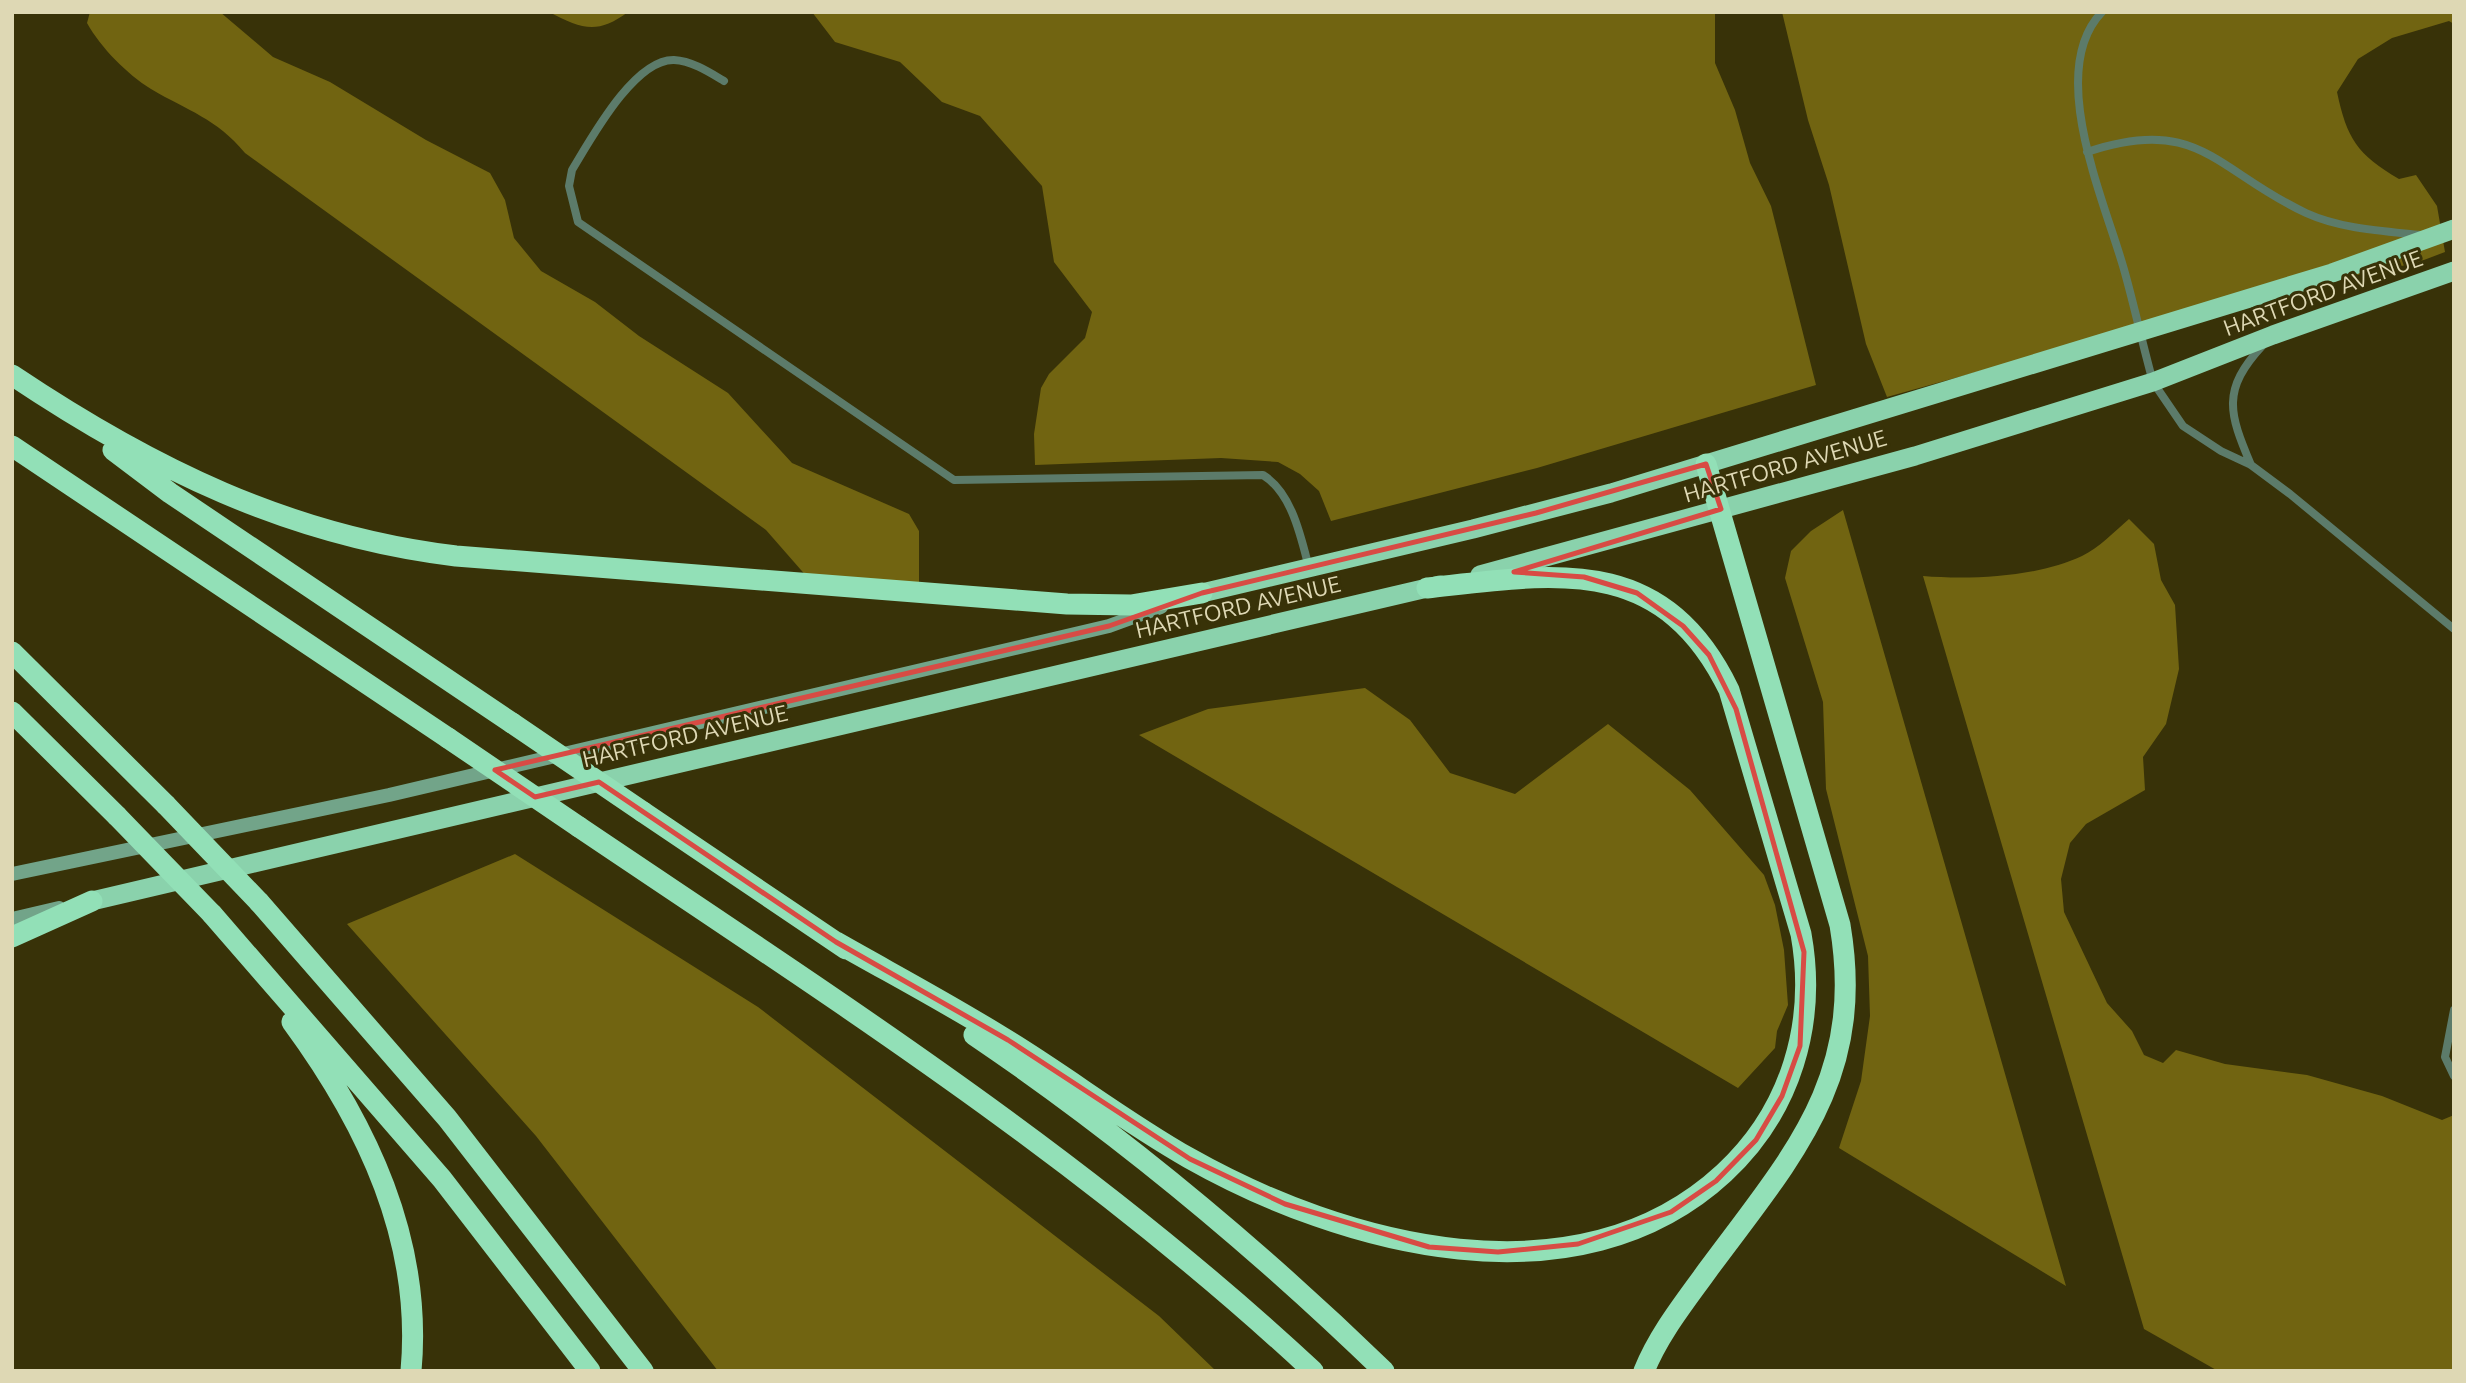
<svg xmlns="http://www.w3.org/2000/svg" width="2466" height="1383" font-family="Ubuntu,sans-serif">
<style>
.forest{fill:#716411}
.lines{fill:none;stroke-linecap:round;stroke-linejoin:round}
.service{stroke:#5c7b6a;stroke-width:8}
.secondary{stroke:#72a489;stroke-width:14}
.trunk{stroke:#8ad2ac;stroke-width:19}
.motorway{stroke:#92e0b7;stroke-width:21}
.motorway-bridge{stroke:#92e0b7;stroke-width:21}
.marked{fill:none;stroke:#d84b44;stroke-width:5;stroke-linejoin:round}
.labels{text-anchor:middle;stroke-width:6;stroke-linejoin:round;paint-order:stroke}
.street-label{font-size:23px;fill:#ded8b4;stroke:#383208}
</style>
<rect width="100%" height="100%" fill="#383208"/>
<path class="forest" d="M90,12H220L273,57L330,82L426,140L490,173L505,200L514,238L541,271L595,302L639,336L728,393L792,463L909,514L919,531V585L808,578L766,530L245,153C216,118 188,111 151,89C127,74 101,48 87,23Z
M549,12H628C597,35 582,29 549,12Z
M812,12H1715V63L1735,110L1750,163L1771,206L1816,385L1537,468L1331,521L1319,491L1300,474L1278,462L1221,458L1035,465L1034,434L1041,388L1049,374L1085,338L1092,312L1054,262L1042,186L980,116L942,102L900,62L835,42Z
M1782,12H2454V24L2449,21L2392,38L2358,59L2337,92C2347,139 2357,154 2399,179L2416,175L2437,206L2445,252L2416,263L2234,300L1887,397L1866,344L1829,185L1808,120Z
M1843,510L2066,1286L1839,1148L1861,1081L1870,1016L1868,956L1826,789L1823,702L1785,578L1791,551L1811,531Z
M2129,519L2154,544L2161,580L2175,605L2179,669L2166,724L2143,757L2145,790L2086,824L2070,843L2061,879L2064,912L2107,1003L2132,1031L2144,1055L2163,1063L2176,1050L2225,1064L2307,1075L2382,1096L2442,1120L2454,1115V1371H2218L2144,1329L1923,576C1971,580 2038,577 2082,556C2099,548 2115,531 2129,519Z
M1365,688L1410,720L1450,773L1515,794L1608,724L1690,790L1764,875L1775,905L1784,950L1788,1005L1777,1031L1775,1048L1738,1088L1139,735L1208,709Z
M515,854L758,1007L1159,1316L1216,1371H718L536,1136L347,924Z"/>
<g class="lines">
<path class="service" d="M2102,12C2044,72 2107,206 2125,273C2135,309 2143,346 2153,382L2183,426L2221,451L2251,465L2290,494L2454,629
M724,81C709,72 692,61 674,60C634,59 591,139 572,170L569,186L578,222L954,480L1263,475C1292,493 1301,537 1309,568
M2087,152C2199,114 2216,171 2306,213C2341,229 2383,231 2421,235
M2251,465C2229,413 2221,390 2263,345
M2454,1010L2445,1057L2454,1076"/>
<path class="secondary" d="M12,874L389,795L1109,626L1161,607
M12,919L59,908"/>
<path class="trunk" d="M1480,575L1915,456L2153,382L2273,335L2454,271
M1202,593L1473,529L1611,493L2332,273L2454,229
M92,901L1440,585"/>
<path class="motorway" d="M12,375C151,468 289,536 456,556L1067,604L1131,605L1202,593
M12,446L448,738
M113,450L170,493L512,723
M12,652L166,805
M12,712L117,816
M643,812L846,949
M579,827C834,999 1087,1160 1313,1371
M259,902L447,1118L643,1371
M212,914L442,1179L590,1371
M12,937L92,901
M836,942C894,975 953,1006 1010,1042C1070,1079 1127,1123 1189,1158C1343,1245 1577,1309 1724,1173C1791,1111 1817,1023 1801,934L1729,690C1662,552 1554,574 1427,588
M292,1022C367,1124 423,1241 411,1371
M974,1035C1120,1134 1257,1248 1384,1371
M1644,1371C1659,1334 1684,1303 1707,1271C1792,1156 1866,1079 1840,925L1706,464"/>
<path class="motorway-bridge" d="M512,723L643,812
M448,738L579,827
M166,805L259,902
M117,816L212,914"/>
</g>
<path class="marked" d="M1706,464L1721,509L1514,572L1584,577L1637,593L1683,626L1709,655L1736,709L1804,952L1800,1046L1782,1096L1756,1140L1716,1181L1671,1212L1578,1244L1498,1252L1429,1247L1285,1204L1190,1159L1008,1040L836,942L599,782L535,797L495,770L1109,626L1202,593L1536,513Z"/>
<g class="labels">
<g class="street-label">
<text transform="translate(2323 293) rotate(-20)" y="8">HARTFORD AVENUE</text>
<text transform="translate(1785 466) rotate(-16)" y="8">HARTFORD AVENUE</text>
<text transform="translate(1238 607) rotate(-13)" y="8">HARTFORD AVENUE</text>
<text transform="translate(685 736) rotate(-13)" y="8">HARTFORD AVENUE</text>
</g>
</g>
<rect width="2466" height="1383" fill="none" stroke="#ded8b4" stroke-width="28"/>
</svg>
